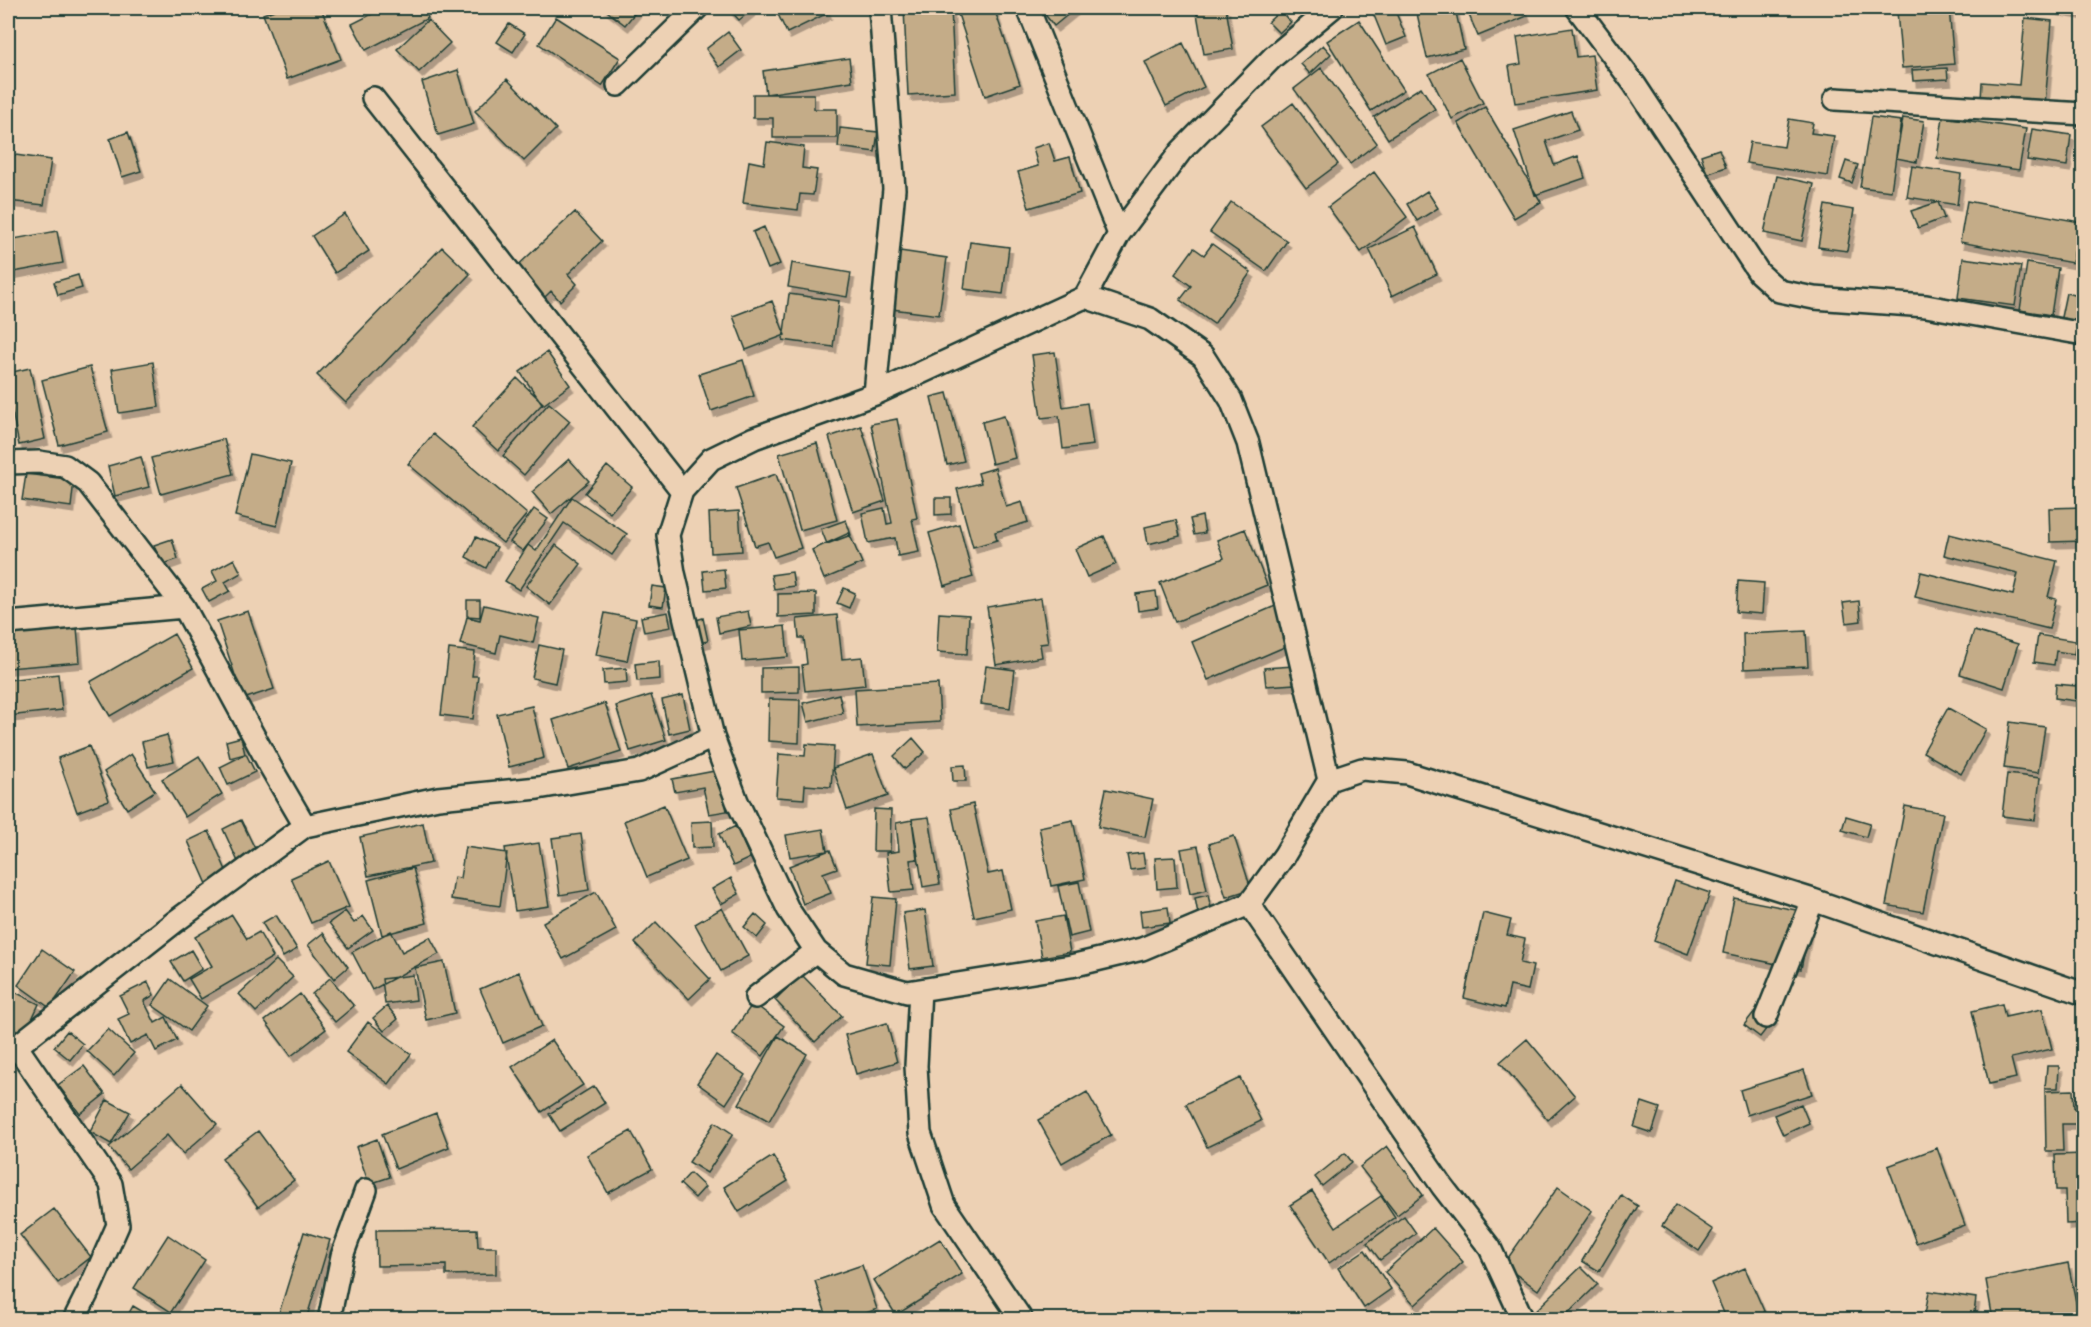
<svg xmlns="http://www.w3.org/2000/svg" width="2091" height="1327" font-family="'Shantell Sans',sans-serif">
<style>
.building{fill:#c4ac88;stroke:#1f3d34;stroke-width:1.5;filter:url(#shadow)}
.lines{fill:none;stroke-linecap:round;stroke-linejoin:round}
.minor-casing{stroke:#1f3d34;stroke-width:26}
.minor{stroke:#edd1b4;stroke-width:21}
</style>
<defs>
<filter id="shadow"><feDropShadow dx="3.5" dy="6" stdDeviation="0" flood-color="#0004"/></filter>
</defs>
<rect width="100%" height="100%" fill="#edd1b4"/>
<filter id="ink" filterUnits="userSpaceOnUse"><feTurbulence type="fractalNoise" baseFrequency=".0167" numOctaves="2"/><feDisplacementMap in="SourceGraphic" scale="12" xChannelSelector="R" yChannelSelector="G"/><feConvolveMatrix kernelMatrix="1 2 1 2 8 2 1 2 1" color-interpolation-filters="sRGB"/></filter>
<g filter="url(#ink)">
<path class="building" d="M280,8H321L341,59L287,79L263,14Z
M384,8H423L428,18L366,50L352,24Z
M603,8H639L625,25Z
M728,8H754L739,20Z
M775,8H826L828,13L787,33Z
M904,8H951L955,92L908,95Z
M956,8H994L1020,84L985,96Z
M1040,8H1076L1054,26Z
M1196,8H1226L1233,49L1204,54Z
M1371,8H1394L1406,37L1386,45Z
M1420,8H1455L1464,49L1427,58L1416,9Z
M1466,8H1524L1527,16L1478,36Z
M1949,8L1954,64L1902,68L1897,11Z
M2045,8H2084L2083,14Z
M1280,11L1291,22L1279,33L1268,22Z
M556,17L620,58L602,86L539,44Z
M2025,18L2052,21L2045,105L1981,100L1982,82L2019,85Z
M428,20L450,43L419,72L397,49Z
M1359,20L1404,90L1371,111L1327,41Z
M509,24L525,34L513,52L497,42Z
M1572,28L1576,57L1592,55L1597,90L1515,103L1509,66L1521,64L1517,37Z
M728,32L741,50L719,67L706,49Z
M1183,43L1204,87L1166,106L1145,62Z
M1323,45L1331,54L1310,74L1301,64Z
M849,58L852,81L766,94L763,71Z
M1460,58L1483,103L1452,119L1429,74Z
M1321,68L1377,143L1350,164L1294,89Z
M1947,68L1948,79L1913,81L1912,70Z
M458,70L474,124L438,135L422,82Z
M507,79L556,129L524,161L475,111Z
M1421,87L1435,109L1388,139L1374,117Z
M753,94H814V109H837V138H773V118H753Z
M1293,103L1338,164L1306,188L1261,127Z
M1485,107L1541,202L1514,218L1458,123Z
M1571,111L1578,130L1546,141L1554,165L1578,156L1585,178L1535,195L1514,130Z
M1871,117L1901,121L1891,191L1860,187Z
M1943,117L2026,129L2019,170L1937,158Z
M1903,118L1924,121L1917,162L1896,158Z
M1789,119L1813,123L1811,133L1834,136L1828,176L1746,163L1750,142L1784,147Z
M840,128L878,132L875,152L838,147Z
M2032,129L2071,135L2067,166L2027,160Z
M128,132L141,171L122,177L110,139Z
M767,142L804,147L802,168L817,170L813,195L800,194L798,210L743,203L749,161L764,164Z
M1049,143L1055,161L1070,157L1080,193L1029,208L1018,172L1038,166L1033,148Z
M1719,149L1726,167L1707,174L1701,155Z
M8,154L51,160L44,205L8,201Z
M1846,161L1858,165L1852,183L1840,179Z
M1912,166L1961,174L1957,205L1907,197Z
M1374,172L1407,217L1361,252L1328,207Z
M1777,176L1814,184L1802,241L1764,233Z
M1427,191L1438,208L1417,221L1407,204Z
M1967,201L2080,222L2072,263L1960,242Z
M1231,202L1287,241L1266,271L1210,232Z
M1938,202L1944,218L1918,228L1911,211Z
M1825,205L1854,210L1847,251L1818,247Z
M575,212L602,241L568,274L577,284L560,301L551,291L540,302L512,271Z
M345,214L369,251L335,273L312,236Z
M764,227L780,264L768,269L753,232Z
M1415,227L1437,274L1392,296L1369,249Z
M57,231L63,263L8,273V240Z
M970,242L1009,247L1003,294L964,289Z
M1212,244L1251,272L1214,324L1180,300L1191,286L1175,274L1194,248L1204,255Z
M442,247L470,274L346,403L317,375Z
M900,251L947,258L939,315L892,309Z
M1963,258L2021,266L2015,306L1958,298Z
M792,263L851,273L847,297L788,287Z
M2027,263L2058,268L2051,315L2020,310Z
M78,275L82,288L58,295L54,282Z
M2066,293L2084,297V316L2081,327L2060,322Z
M789,294L839,301L833,347L783,340Z
M772,301L785,335L746,350L733,316Z
M547,352L570,385L543,405L520,372Z
M1055,352L1063,407L1087,403L1093,445L1063,449L1059,416L1041,418L1032,355Z
M743,360L754,396L711,411L699,374Z
M153,362L159,407L119,413L112,369Z
M90,367L108,432L59,445L42,380Z
M30,368L45,439L19,445L8,392V373Z
M517,378L543,403L498,451L472,427Z
M947,393L964,461L947,465L931,397Z
M549,403L570,421L524,475L503,456Z
M1004,416L1015,458L992,464L982,422Z
M897,419L917,518L912,519L919,552L898,556L895,538L868,543L862,513L884,508L887,524L892,523L871,424Z
M861,426L885,501L853,512L829,437Z
M433,434L527,514L503,543L408,464Z
M224,439L233,474L161,494L151,458Z
M817,443L837,520L800,530L779,454Z
M250,454L291,463L277,526L235,516Z
M141,457L149,487L115,496L108,466Z
M569,459L589,481L551,514L532,492Z
M607,466L632,487L610,513L585,493Z
M995,468L1006,507L1022,502L1028,522L995,532L997,540L973,547L957,489L981,483L978,473Z
M26,474L74,480L71,507L22,500Z
M776,474L801,548L774,557L768,542L755,546L736,488Z
M572,497L627,534L612,555L564,523L519,590L505,581L528,545L536,551Z
M935,498H951V514L935,515Z
M2084,507V541L2050,542L2049,508Z
M534,509L548,519L523,551L510,542Z
M739,511L742,551L711,553L709,513Z
M1202,516L1205,533L1194,535L1190,519Z
M846,520L851,535L827,544L821,529Z
M1176,520L1180,536L1148,544L1145,527Z
M959,524L973,577L944,586L929,533Z
M1245,529L1267,585L1175,622L1160,583L1224,558L1217,540Z
M849,533L862,563L824,579L812,550Z
M1949,534L2057,561L2048,597L2056,599L2049,629L1915,597L1921,572L2013,595L2018,573L1944,555Z
M1104,536L1116,564L1087,577L1075,549Z
M476,537L497,547L486,568L466,557Z
M172,539L178,559L161,565L154,545Z
M556,545L581,564L550,605L526,586Z
M234,559L241,573L225,582L230,591L209,602L202,589L217,581L212,571Z
M724,569L726,588L705,590L703,571Z
M792,572L794,586L774,589L771,575Z
M1738,581L1764,583L1762,614L1736,612Z
M652,586L666,588L663,607L649,605Z
M844,588L855,593L849,608L837,603Z
M1156,591L1158,608L1138,611L1136,594Z
M816,593V615L778,617V594Z
M1041,598L1048,643L1040,644L1042,657L996,665L987,607Z
M467,600H480V617L467,616Z
M1859,601L1861,621L1846,623L1843,603Z
M1280,604L1296,642L1208,680L1192,642Z
M484,605L539,618L533,643L500,635L496,653L460,644L467,617L480,620Z
M248,611L274,689L243,699L217,621Z
M748,611L751,626L719,633L716,617Z
M668,612L671,627L644,632L641,617Z
M605,613L636,619L627,661L596,655Z
M939,613L969,615L967,654L937,652Z
M837,615L842,659L862,657L865,685L805,691L802,665L807,664L804,638H799L797,619Z
M703,618L708,641L694,644L689,622Z
M785,626L788,657L742,661L739,630Z
M77,627L80,662L8,668V633Z
M1806,631L1808,666L1744,669L1743,634Z
M1974,631L2018,644L2004,688L1960,674Z
M174,634L193,668L110,716L90,682Z
M2038,635L2076,641L2074,654L2056,651L2054,665L2034,662Z
M539,645L562,650L555,683L532,678Z
M449,649L475,652L472,676H478L473,719L441,715Z
M659,661L660,679L637,681L635,664Z
M986,666L1015,670L1010,708L981,704Z
M1294,666L1295,684L1266,686L1264,668Z
M799,667V692L761,693V668Z
M626,668L627,682L604,684L603,670Z
M58,674L62,710L8,716V680Z
M938,684L940,722L857,727L855,689Z
M2056,684L2077,686L2076,701L2055,698Z
M839,694L843,713L808,722L803,703Z
M651,695L666,740L630,751L616,706Z
M683,695L690,729L669,734L662,700Z
M769,699L800,700L799,743L768,741Z
M605,703L621,752L568,769L553,720Z
M532,706L544,758L509,767L497,714Z
M1948,708L1986,729L1961,774L1923,752Z
M2010,722L2045,727L2038,773L2004,768Z
M167,735L174,761L148,767L142,742Z
M241,737L245,754L230,758L226,741Z
M913,738L925,752L905,769L894,756Z
M806,744L834,746L831,787L805,785L804,799L776,797L779,754L805,756Z
M89,746L109,800L77,812L58,758Z
M131,754L155,791L127,809L104,772Z
M246,754L255,772L228,785L220,767Z
M873,754L888,796L847,810L833,768Z
M199,756L222,794L185,817L162,779Z
M965,765L966,781H953L952,766Z
M720,770L727,811L709,814L703,787L675,792L672,779Z
M2007,774L2040,778L2035,820L2002,816Z
M1106,789L1153,799L1145,837L1098,827Z
M973,804L988,874L1003,871L1011,909L974,917L951,809Z
M664,805L687,860L647,877L624,821Z
M1905,806L1943,813L1923,912L1886,905Z
M874,809L891,810L890,851H873Z
M1846,816L1870,823L1866,837L1842,830Z
M929,817L940,884L923,887L912,819Z
M241,820L259,857L240,866L223,829Z
M912,820L917,859L910,860L914,890L891,892L886,853L899,851L896,823Z
M1073,820L1085,879L1051,886L1039,827Z
M712,821L713,847L692,848L691,822Z
M423,823L431,863L368,876L360,837Z
M736,826L750,858L733,866L719,834Z
M823,829L827,851L790,857L786,835Z
M209,831L228,875L207,884L188,841Z
M581,834L589,890L560,895L552,838Z
M1234,836L1251,889L1226,897L1209,844Z
M539,843L549,906L515,911L505,848Z
M1198,846L1207,890L1190,894L1181,849Z
M465,847L507,853L500,906L451,899L454,877L460,878Z
M830,850L837,868L823,873L831,893L803,904L789,866Z
M1143,853L1145,868L1130,870L1127,855Z
M1175,857L1177,887L1157,889L1155,858Z
M329,861L349,907L311,923L291,878Z
M413,868L427,923L382,935L368,880Z
M731,878L739,894L721,904L712,889Z
M1675,881L1710,893L1688,954L1654,941Z
M1079,882L1089,932L1069,937L1058,886Z
M596,892L616,930L563,959L543,922Z
M1208,895L1212,912L1198,914L1195,898Z
M873,897L896,899L890,965L866,963Z
M1734,898L1812,913L1801,969L1723,953Z
M1168,907L1170,923L1142,927L1140,911Z
M722,908L748,956L721,971L695,924Z
M925,910L933,966L910,969L903,913Z
M345,911L354,923L363,916L373,930L348,948L329,923Z
M1483,913L1511,920L1507,935L1525,939L1520,963L1533,966L1528,990L1510,986L1505,1008L1464,998Z
M755,914L767,925L757,938L744,927Z
M232,915L247,939L259,932L273,957L201,999L189,979L212,966L195,937Z
M276,915L297,949L283,957L262,923Z
M1063,916L1070,952L1042,957L1035,921Z
M656,922L710,979L689,999L635,943Z
M391,931L402,952L430,937L439,954L372,990L352,952Z
M323,933L348,967L334,979L308,945Z
M42,949L75,972L50,1008L18,985Z
M191,950L202,969L183,981L171,962Z
M276,960L293,977L256,1012L239,994Z
M444,962L455,1013L426,1020L415,968Z
M519,972L542,1026L503,1043L480,989Z
M801,974L842,1016L815,1042L775,1000Z
M413,975L416,1000L385,1004L382,979Z
M330,978L354,1006L335,1022L312,994Z
M170,979L207,1006L189,1031L152,1005Z
M148,982L154,995L144,1001L155,1023L166,1017L177,1040L156,1051L148,1035L130,1044L118,1019L129,1014L120,996Z
M9,989L39,1004L24,1036L8,1029V993Z
M300,994L326,1029L291,1056L265,1021Z
M753,1003L784,1026L763,1056L732,1033Z
M2002,1004L2005,1017L2042,1009L2052,1049L2011,1058L2016,1078L1989,1084L1972,1011Z
M387,1006L398,1019L384,1031L373,1018Z
M1758,1007L1774,1019L1760,1037L1744,1025Z
M368,1022L411,1054L389,1084L346,1052Z
M887,1023L897,1062L856,1074L845,1035Z
M108,1029L134,1053L114,1076L87,1051Z
M67,1031L83,1044L70,1060L54,1047Z
M778,1036L807,1054L769,1121L739,1104Z
M1527,1039L1575,1096L1548,1120L1500,1062Z
M552,1040L583,1085L542,1112L512,1067Z
M716,1055L745,1075L726,1104L697,1083Z
M84,1066L105,1094L80,1114L58,1085Z
M2047,1066H2059L2058,1088H2045Z
M1804,1070L1812,1094L1747,1115L1740,1090Z
M1240,1078L1261,1121L1207,1147L1186,1104Z
M182,1084L217,1124L183,1154L167,1135L128,1169L109,1147Z
M594,1086L605,1103L560,1131L549,1114Z
M2073,1090L2074,1108L2080,1107V1124H2062L2063,1151H2046L2045,1091Z
M1087,1092L1111,1135L1062,1163L1038,1120Z
M107,1100L130,1112L111,1144L90,1132Z
M1642,1102L1660,1108L1652,1133L1634,1127Z
M1801,1104L1809,1123L1783,1135L1774,1115Z
M436,1113L449,1147L396,1169L382,1134Z
M715,1122L733,1134L707,1173L689,1162Z
M258,1131L294,1180L258,1207L222,1158Z
M631,1131L652,1169L608,1193L587,1155Z
M377,1139L390,1177L369,1184L356,1147Z
M1387,1146L1423,1195L1397,1215L1360,1167Z
M1937,1148L1965,1225L1916,1243L1888,1166Z
M1345,1153L1352,1162L1322,1186L1315,1177Z
M2083,1154L2084,1223L2066,1224L2065,1190H2056L2055,1155Z
M773,1156L788,1181L739,1212L724,1187Z
M690,1173L705,1187L695,1198L680,1184Z
M1558,1187L1592,1211L1538,1290L1503,1265Z
M1312,1191L1336,1227L1381,1196L1395,1217L1329,1263L1290,1205Z
M1621,1195L1638,1206L1599,1271L1582,1261Z
M1676,1205L1713,1230L1699,1251L1662,1226Z
M54,1209L91,1257L58,1283L20,1235Z
M1404,1216L1416,1233L1380,1260L1367,1243Z
M1433,1228L1463,1262L1415,1305L1385,1272Z
M477,1229L478,1247H496V1274L446,1275V1265L377,1266L376,1230Z
M304,1232L330,1240L306,1320H301L279,1313Z
M168,1235L205,1260L171,1312L134,1288Z
M940,1239L962,1274L896,1315L874,1280Z
M1365,1250L1391,1289L1364,1308L1338,1268Z
M2068,1263L2078,1312L2041,1320H1993L1986,1280Z
M862,1265L877,1309L847,1320H828L815,1281Z
M1581,1267L1598,1284L1561,1320H1531L1529,1317Z
M1745,1268L1768,1320H1727L1711,1283Z
M1929,1291L1976,1298L1973,1320H1924Z
M133,1306L157,1320H125Z"/>
<g class="lines">
<g class="minor-casing">
<path id="minor" d="M1028,8L1119,234
M1577,8L1635,85L1759,273L1779,291L1814,298L1926,306L2084,334
M618,85L697,8
M373,98L682,491
M1835,99L2084,114
M1085,297L1119,234L1181,151L1273,57L1332,8
M875,394L894,189L880,8
M8,463L39,462L65,466L88,483L184,607L270,766L305,826
M8,623L184,607
M1329,780L1248,443L1231,400L1203,356L1150,319L1085,297L875,394L754,438L711,459L682,491L668,535L674,573L713,737L737,801L788,909L816,951L844,974L907,992L1071,966L1142,949L1249,904L1284,856L1329,780L1362,769L1407,773L1813,900L2084,994
M1249,904L1442,1186L1490,1248L1523,1320
M920,990L916,1066L920,1133L944,1205L1022,1320
M756,997L816,951
M1766,1017L1813,900
M17,1047L111,1184L118,1225L91,1286L74,1320
M8,1053L176,921L305,826L438,798L538,788L639,771L713,737
M329,1320L342,1256L366,1190"/>
</g>
<use href="#minor" class="minor"/>
</g>
</g>
<rect width="2091" height="1327" fill="none" stroke="#edd1b4" stroke-width="30"/>
<rect x="15" y="15" width="2061" height="1297" fill="none" stroke="#1f3d34" stroke-width="2" filter="url(#ink)"/>
</svg>
